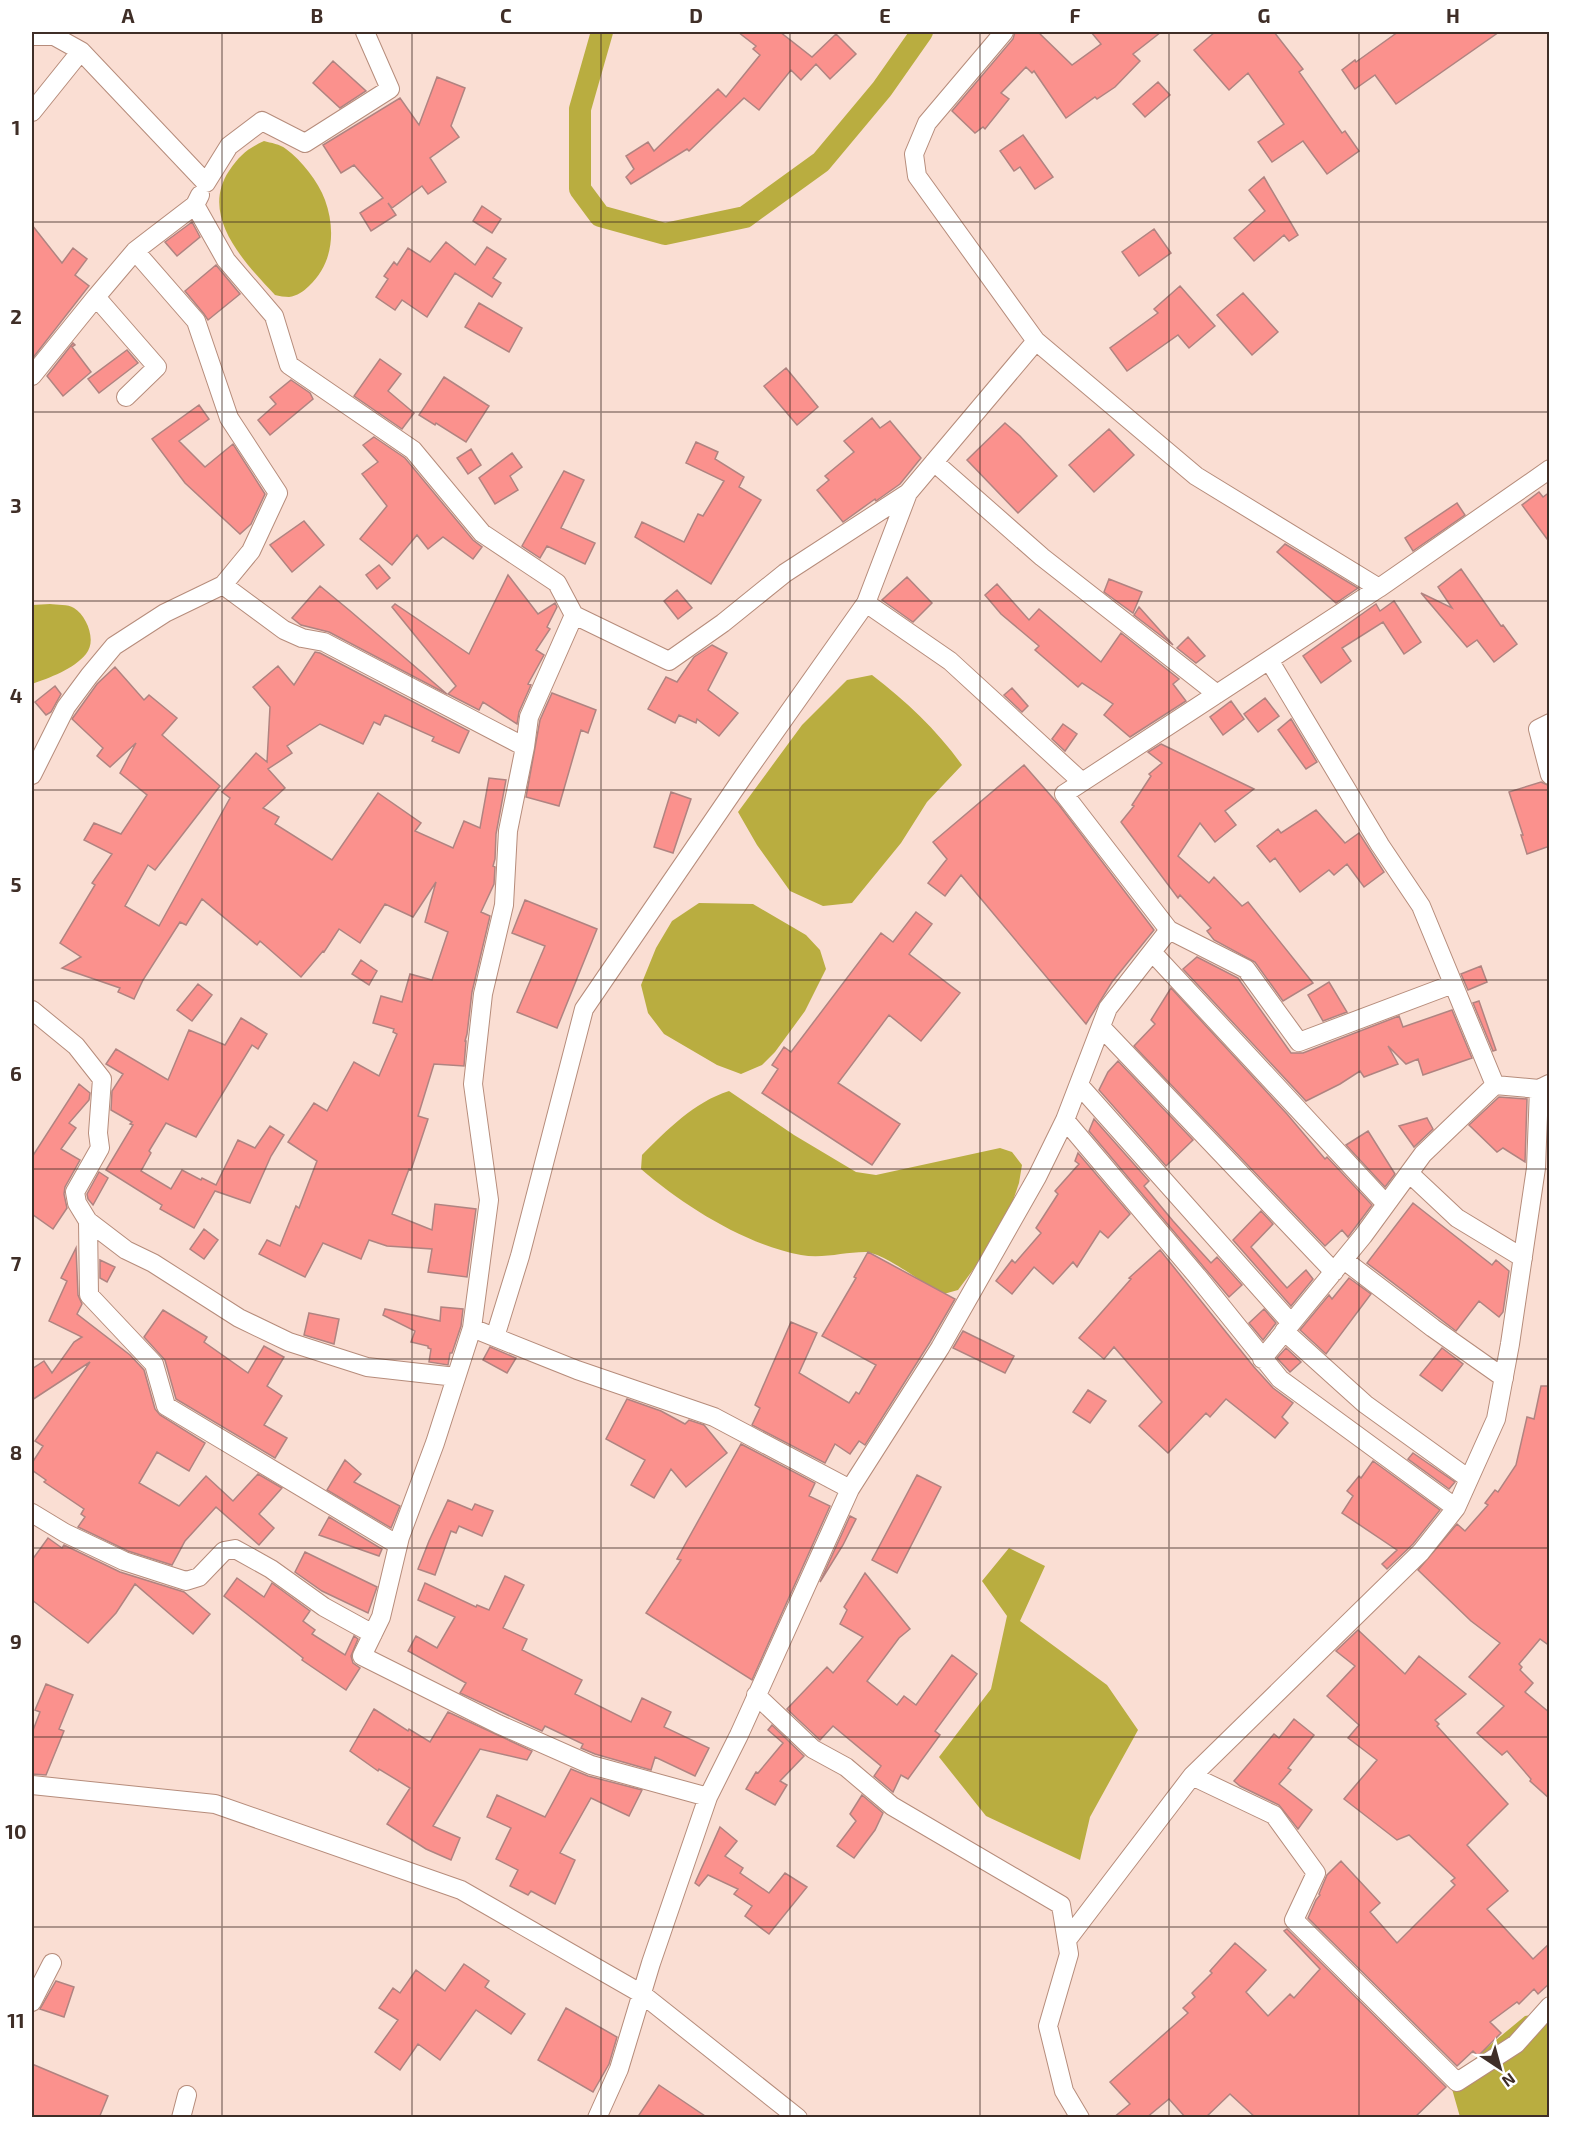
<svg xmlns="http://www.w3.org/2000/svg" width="1581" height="2149" font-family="'Exo 2',sans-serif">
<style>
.water{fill:#b9ad40}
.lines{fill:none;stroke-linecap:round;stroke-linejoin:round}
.canal{stroke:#b9ad40;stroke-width:22}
.building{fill:#fb918d;stroke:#b08380;stroke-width:1.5}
.minor-casing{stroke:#b68c7b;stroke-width:20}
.minor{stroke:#fff;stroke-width:18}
.grid{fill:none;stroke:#3f2e27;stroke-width:1.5;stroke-opacity:0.55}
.neatline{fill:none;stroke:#3f2e27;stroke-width:2}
.grid-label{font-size:20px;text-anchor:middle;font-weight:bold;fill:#3f2e27}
</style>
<rect width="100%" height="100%" fill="#faded3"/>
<path class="water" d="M264,141C271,143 280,144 286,149C302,161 318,181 325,200C336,230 333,264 309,286C304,291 297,296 289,297C285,297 279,296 275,295C245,263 199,216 229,171C240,155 247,149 264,141Z
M50,604C57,605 68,604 74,608C87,616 97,641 86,654C74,669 49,678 32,684V605Z
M872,675C907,702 936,729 962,765L927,802L901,843L852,903L823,906L790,891L757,845L738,812L802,725L847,680Z
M699,903L753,904L806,935L820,950L826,969L805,1011L775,1052L762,1065L741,1074L717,1065L664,1034L648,1013L641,985L656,948L672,921Z
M729,1091L794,1135L856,1172L876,1175L1000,1148L1012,1152L1022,1165L1019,1183L1008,1215L993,1243L958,1290L940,1295C926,1284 882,1252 865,1252C844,1252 823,1259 801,1255C744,1244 684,1206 641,1169L642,1155C667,1130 694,1102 729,1091Z
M1009,1548L1045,1566L1020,1621L1107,1685L1138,1730L1090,1817L1080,1860L986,1816L939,1757L991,1689L1007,1616L982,1581Z
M1549,2012V2117H1460L1452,2089L1478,2055L1525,2016Z"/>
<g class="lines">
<path class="canal" d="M602,32L580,109V189L600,216L665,234L745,217L821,162L882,89L922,32"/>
</g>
<path class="building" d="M738,32H780L812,57L836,34L856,54L830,79L816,64L801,80L791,70L759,110L744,98L689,151L687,149L631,184L626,177L634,169L626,156L648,142L654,151L718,89L726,97L760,55L753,49L756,46Z
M1015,32H1038L1072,65L1101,44L1091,32H1161L1133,54L1140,61L1115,87L1097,99L1095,97L1066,118L1034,71L1032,73L1026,67L1001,93L1009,99L985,129L983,127L975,133L952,111L1013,39Z
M1215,32H1274L1303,69L1299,72L1342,133L1345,131L1359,151L1327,174L1303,141L1272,162L1258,142L1284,124L1248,73L1229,90L1194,50Z
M1398,32H1499L1396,104L1375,75L1355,89L1342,70L1355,60L1356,62Z
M333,61L366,91L340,108L313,83Z
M437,77L465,88L451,126L459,137L430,158L446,182L428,194L422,186L392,208L388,203L396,215L371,231L360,213L383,198L354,165L341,173L323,145L400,98L419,125Z
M1158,82L1170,95L1145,117L1133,104Z
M1023,135L1053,177L1035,189L1020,167L1014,171L1000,151Z
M1264,177L1298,235L1289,241L1284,235L1254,261L1234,238L1265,211L1249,190Z
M482,206L501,219L492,233L473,221Z
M192,222L200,237L177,256L165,242Z
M32,225L62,263L73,248L87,259L75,275L89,286L32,359Z
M1154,229L1171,253L1139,276L1122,252Z
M446,242L475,265L487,247L506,259L493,278L501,283L492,297L455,273L427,317L402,300L395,310L376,297L388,279L384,276L394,262L397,265L408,248L430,262Z
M216,265L240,294L208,320L204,314L185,291Z
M1180,286L1215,326L1189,348L1178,335L1127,371L1110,348L1158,313L1154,309Z
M1243,293L1278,332L1252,355L1217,315Z
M479,303L522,328L509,352L465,327Z
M73,343L75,345L72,347L91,372L63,396L47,376Z
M127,350L138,363L99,393L88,379Z
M380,359L401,374L388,391L414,413L402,429L354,396Z
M786,368L818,407L797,425L764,386Z
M444,377L489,406L466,442L436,423L435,425L419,415Z
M291,380L310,393L313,399L270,435L258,420L276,404L270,397Z
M199,405L209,419L179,441L205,467L233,444L265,494L251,524L240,534L185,483L152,439Z
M872,418L880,428L890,421L921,458L900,484L876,501L875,499L843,522L817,490L829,480L825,476L854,452L844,441Z
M1005,423L1020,436L1057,476L1018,513L967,460Z
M1109,429L1134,455L1094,492L1069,465Z
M374,437L405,458L473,540L482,547L473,559L443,537L428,549L417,535L392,565L360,539L387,506L362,474L378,462L363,445Z
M696,442L718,452L715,459L744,477L739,487L761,500L711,584L635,537L642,522L684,542L698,514L703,516L724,481L686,463Z
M471,449L481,465L468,474L457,458Z
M512,453L522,467L510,476L518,490L495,504L479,478Z
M564,471L584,480L561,528L595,543L585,564L547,546L540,558L522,546Z
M1539,492L1543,497L1550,492V543L1522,505Z
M1457,503L1465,515L1413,551L1405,538Z
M304,521L324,545L292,572L270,545Z
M1285,544L1358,588L1336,603L1277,552Z
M379,565L390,578L377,589L366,575Z
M1461,569L1501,626L1503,625L1517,644L1494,662L1477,640L1467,647L1421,593L1452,608L1438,587Z
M508,575L538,614L555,603L557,607L547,627L550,629L536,650L544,655L528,684L531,685L519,712L517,724L483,702L479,710L448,694L456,686L392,607L395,604L469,654Z
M907,577L932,603L913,622L882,600Z
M1109,579L1142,592L1133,613L1104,592Z
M997,584L1029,620L1039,609L1101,662L1121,633L1179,679L1173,684L1186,701L1130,737L1104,715L1113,704L1082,683L1078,687L1035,650L1039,646L1001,614L985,595Z
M320,586L349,610L447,694L329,632L301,625L292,618Z
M677,590L692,608L678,619L664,601Z
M1394,601L1421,642L1404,654L1383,622L1342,648L1351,661L1321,683L1303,656L1376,604L1380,611Z
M1139,607L1173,645L1134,615Z
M1188,637L1205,656L1196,663L1177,648Z
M712,645L727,653L708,690L738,713L719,736L697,719L696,723L679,715L675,723L648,709L666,677L677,682L694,657Z
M315,652L320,653L469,731L459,753L432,741L434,737L385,715L380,725L374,722L363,744L320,724L287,746L292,753L268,769L285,788L263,808L279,817L275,824L332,860L378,793L421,823L415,831L453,848L464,821L480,828L489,778L506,780L496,834L495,859L493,866L495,867L494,884L481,912L490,916L472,992L467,1034L465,1041H466L464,1066L434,1064L418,1116L428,1119L411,1170L409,1169L392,1214L432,1230L435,1204L476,1209L467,1277L428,1272L432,1249L387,1246L369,1240L361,1259L323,1243L305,1277L259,1254L267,1240L280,1246L296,1206L299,1208L317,1161L288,1142L314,1103L327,1111L354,1062L379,1076L397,1034L393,1032L394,1029L373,1023L381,996L402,1002L410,974L432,980L448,932L425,922L436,882L413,917L385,904L360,943L339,929L324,952L323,951L301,977L260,941L257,945L202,899L186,925L180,922L143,980L134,999L118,992L120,988L62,968L81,957L60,943L95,885L92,883L112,854L84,840L94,823L121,834L147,795L120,773L136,743L110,767L97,756L103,748L72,719L97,684L115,667L144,700L149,695L177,718L162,735L220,786L155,870L148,865L125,906L159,926L230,798L222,792L256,753L267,762L270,707L253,687L278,666L294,685Z
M55,686L61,694L51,712L46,715L35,702Z
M1012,688L1028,706L1022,712L1004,695Z
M552,693L596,710L588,733L581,730L559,806L526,797L540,720Z
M1265,698L1279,716L1258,732L1244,714Z
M1231,701L1244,719L1223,735L1210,717Z
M1291,719L1317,762L1306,769L1278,730Z
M1063,724L1077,734L1065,751L1052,739Z
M1161,744L1254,789L1225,811L1236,825L1215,842L1200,823L1178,856L1209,883L1214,877L1242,906L1248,902L1313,983L1283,1001L1255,962L1214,940L1207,931L1211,928L1180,895L1178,898L1121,822L1134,806L1132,805L1151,776L1149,774L1162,763L1148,752Z
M1024,765L1059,805L1154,930L1112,982L1086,1024L961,875L945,896L928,883L947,859L933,842Z
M1541,782L1550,786V846L1527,854L1521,835H1523L1509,792Z
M671,792L691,799L673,853L654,847Z
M1316,810L1345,843L1359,833L1384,872L1364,887L1347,864L1334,875L1329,870L1300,892L1275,858L1270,862L1257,846L1278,829L1281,833Z
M525,900L597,929L557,1028L517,1012L545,946L512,933Z
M916,912L932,924L909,954L960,993L921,1041L889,1015L838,1083L900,1124L872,1165L762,1093L778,1069L772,1065L784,1047L791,1052L881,933L893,942Z
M1197,957L1238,978L1291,1053H1303L1399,1016L1403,1027L1452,1010L1472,1058L1423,1075L1418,1059L1406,1064L1388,1046L1398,1064L1364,1077L1360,1071L1340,1084L1306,1101L1183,969Z
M361,960L377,971L369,985L352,974Z
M1481,966L1487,982L1468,990L1461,974Z
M1329,982L1347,1012L1323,1021L1308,995Z
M198,984L212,995L192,1021L177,1010Z
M1171,988L1287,1114L1325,1159L1327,1157L1372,1205L1348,1237L1342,1230L1325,1246L1134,1046L1155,1024L1151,1020Z
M1479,1001L1496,1050L1493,1051L1473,1003Z
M241,1018L267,1034L258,1049L252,1045L196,1137L166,1123L149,1151L151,1153L141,1171L171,1189L182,1170L201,1180L202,1178L216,1185L238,1140L255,1148L270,1126L284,1135L271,1156L250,1203L215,1191L194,1228L160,1209L162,1205L106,1170L133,1125L130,1124L132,1122L111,1110L112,1091L123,1074L106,1064L116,1049L168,1080L189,1030L225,1045Z
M1118,1061L1193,1140L1166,1166L1099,1090L1108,1072Z
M79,1084L90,1093L89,1100L69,1123L76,1128L61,1149L80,1160L65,1187L64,1194L67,1208L53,1229L32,1214V1157Z
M1499,1097L1527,1099L1525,1162L1503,1148L1497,1152L1469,1125Z
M1427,1118L1433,1129L1414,1147L1399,1126Z
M1094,1119L1149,1181L1144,1186L1173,1221L1211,1263L1217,1257L1242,1285L1229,1297L1089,1131Z
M1368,1131L1395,1174L1385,1187L1346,1145Z
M1078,1153L1130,1214L1108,1238L1100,1231L1077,1267L1073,1262L1053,1284L1034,1267L1012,1294L996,1281L1012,1260L1015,1263L1041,1233L1036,1228L1058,1194L1055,1191L1079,1164L1075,1161Z
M99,1172L108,1178L93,1205L88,1199L87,1194Z
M1413,1203L1492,1265L1496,1260L1509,1271L1503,1312L1499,1317L1479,1301L1456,1331L1367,1263Z
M1261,1211L1273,1224L1251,1247L1287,1288L1306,1270L1313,1279L1291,1306L1233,1240Z
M204,1229L218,1240L204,1259L190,1249Z
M76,1248L78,1295L82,1304L77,1314L130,1355L144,1370L155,1409L160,1415L205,1443L189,1471L157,1452L139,1483L179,1506L206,1476L233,1501L258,1474L282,1488L259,1514L274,1528L259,1545L216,1507L185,1541L172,1565L128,1551L78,1527L85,1517L81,1514L84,1509L44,1482L46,1480L32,1470V1463L43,1446L35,1441L90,1362L32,1400V1369L44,1361L52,1373L74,1342L82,1337L49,1321L67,1281L61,1278Z
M1160,1250L1254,1367L1273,1388L1293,1403L1282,1417L1288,1423L1275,1438L1226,1399L1210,1417L1206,1413L1168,1453L1139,1426L1162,1402L1114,1347L1104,1359L1079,1338L1131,1279L1129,1278Z
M868,1252L955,1299L930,1342L865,1445L859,1441L850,1454L835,1444L825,1463L752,1425L760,1408L755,1405L791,1322L817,1333L799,1373L849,1403L856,1392L859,1394L876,1365L822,1336L856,1278L854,1277Z
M100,1260L115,1267L107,1282L100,1278Z
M1349,1278L1371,1294L1326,1354L1300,1330L1329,1295L1332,1299Z
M441,1307L463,1309L461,1326L452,1353H450L448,1365L429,1362L431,1349L428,1348V1346L411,1342L415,1331L383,1315L385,1309L440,1321Z
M1264,1309L1276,1323L1263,1340L1249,1323Z
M163,1310L207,1337L204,1342L248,1373L264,1346L284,1357L267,1386L282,1396L264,1425L287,1438L275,1458L176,1399L165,1360L144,1337Z
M309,1313L339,1319L334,1344L304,1335Z
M963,1331L1014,1356L1005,1373L953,1348Z
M490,1347L516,1358L507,1373L483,1360Z
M1286,1348L1301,1362L1290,1372L1277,1358Z
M1442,1348L1463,1364L1442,1391L1420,1375Z
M1541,1386H1550V1646L1540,1639L1519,1664L1522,1667L1520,1670L1533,1683L1525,1692L1550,1713V1799L1530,1781L1531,1779L1507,1751L1502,1755L1477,1733L1504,1706L1469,1677L1500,1643L1471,1621L1418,1570L1457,1524L1465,1531L1488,1505L1485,1503L1495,1490L1498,1492L1516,1465L1527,1417L1534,1419Z
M1088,1390L1106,1401L1090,1423L1073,1412Z
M627,1399L661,1411L685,1424L689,1420L704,1425L727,1453L686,1487L671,1469L654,1498L631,1485L645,1460L606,1439Z
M741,1444L815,1483L809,1496L830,1506L752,1680L646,1613L681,1560L677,1559Z
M1413,1453L1455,1482L1449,1489L1408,1459Z
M345,1460L361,1474L354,1482L400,1506L391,1528L327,1490Z
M1373,1461L1440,1510L1413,1544L1387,1569L1382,1564L1397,1550L1342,1513L1353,1496L1347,1491L1359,1476L1361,1478Z
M917,1475L941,1487L897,1573L872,1560Z
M448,1500L472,1510L475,1504L493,1511L482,1536L459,1526L456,1533L451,1531L435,1575L418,1569L429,1541Z
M850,1516L856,1519L843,1545L820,1582Z
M329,1517L382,1549L379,1556L319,1535Z
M48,1538L62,1548L64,1545L120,1572L184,1592L210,1614L193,1634L135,1584L116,1613L88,1643L32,1600V1560Z
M305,1552L377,1587L368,1613L322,1591L295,1572Z
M865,1573L910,1629L899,1638L867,1681L897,1705L904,1696L916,1705L952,1655L977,1674L935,1731L940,1735L908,1779L901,1775L893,1792L874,1776L881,1766L833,1726L820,1740L787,1709L827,1667L833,1673L863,1637L840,1624L847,1610L844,1607Z
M505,1576L524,1585L503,1628L527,1639L522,1650L582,1680L575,1694L631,1722L642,1698L671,1712L664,1727L709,1748L695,1776L655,1757L651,1770L595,1754L581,1748L583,1744L545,1726L542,1731L460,1693L466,1683L408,1651L416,1636L437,1648L455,1617L418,1600L425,1583L476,1607L477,1605L489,1610Z
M237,1578L264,1597L272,1583L310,1611L303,1621L315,1630L312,1634L345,1655L354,1636L358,1639L351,1656L353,1663L360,1668L346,1690L302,1660L303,1658L224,1596Z
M1358,1630L1405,1674L1419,1656L1466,1694L1435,1720L1439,1724L1437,1726L1508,1804L1467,1845L1508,1891L1487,1909L1533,1959L1550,1943V1983L1538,1994L1534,1989L1519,2004L1517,2002L1490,2022L1501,2033L1480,2054L1477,2055L1473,2051L1457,2066L1308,1918L1316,1900L1320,1895L1319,1894L1327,1875L1341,1861L1380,1903L1370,1912L1397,1943L1455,1885L1451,1881L1455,1878L1409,1835L1397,1840L1344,1799L1377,1760L1348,1738L1359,1725L1327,1696L1355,1666L1336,1651Z
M46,1684L73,1695L59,1729L64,1731L46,1775L32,1774V1733L40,1712L35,1710Z
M374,1709L408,1731L409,1729L430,1742L448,1712L532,1751L527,1760L480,1749L433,1826L460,1838L451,1860L426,1849L387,1824L410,1788L379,1769L378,1771L350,1751Z
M1294,1719L1314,1735L1288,1768L1291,1770L1279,1784L1312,1810L1298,1829L1279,1805L1240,1786L1234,1781L1274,1734L1279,1738Z
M772,1725L804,1756L780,1781L787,1785L775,1805L746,1789L756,1772L758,1773L783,1743L768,1730Z
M571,1769L588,1776L642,1790L629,1816L591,1798L560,1853L575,1860L555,1904L531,1891L528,1895L510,1886L518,1870L496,1859L511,1828L487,1817L497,1795L545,1817Z
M862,1795L883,1813L875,1830L854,1858L837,1846L856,1821L850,1814Z
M720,1827L737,1841L725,1856L743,1868L740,1873L769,1893L785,1873L807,1887L769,1934L745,1916L752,1906L734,1894L738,1889L708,1875L699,1886L695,1883Z
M1287,1929L1446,2087L1414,2118H1256L1230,2094L1205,2118H1186L1169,2099L1146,2118H1113L1130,2104L1110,2082L1188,2013L1183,2008L1195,1997L1192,1993L1212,1973L1210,1971L1235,1943L1266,1970L1246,1992L1268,2016L1290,1994L1294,1998L1320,1969L1284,1931Z
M464,1964L489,1981L485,1987L525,2014L511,2034L476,2010L440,2060L418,2044L400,2070L375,2052L398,2020L379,2008L393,1988L400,1993L416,1970L445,1991Z
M56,1981L74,1987L64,2017L40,2009Z
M566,2008L617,2037L609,2064L593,2092L538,2060Z
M32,2064L108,2096L99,2118H39L32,2115Z
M659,2085L708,2118H637Z"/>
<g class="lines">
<g class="minor-casing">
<path id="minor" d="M1004,32L927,123L914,154L917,176L1036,341L1196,476L1379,588L1550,469
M32,36H54L81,51L206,183L229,146L262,121L305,143L390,89L365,32
M32,112L81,51
M195,205L226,260L274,316L289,365L413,450L482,533L557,583L574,615L529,717L525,747L508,831L504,905L483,994L473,1084L489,1200L472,1328L577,1370L714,1417L850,1489
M32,376L96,297
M126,397L157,367L96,297L135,251L195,205L200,195
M934,462L1042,557L1217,694
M223,585L284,630L302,638L324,642L525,747
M866,603L950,661L1082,782
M574,615L669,661L723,623L785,573L908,493L1036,341
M1269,660L1380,845L1421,906L1495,1085L1539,1089
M1550,723L1538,729L1550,775
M32,775L66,707L89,676L114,646L165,613L223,585L251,551L278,493L229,418L196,321L135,251
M1169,930L1246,969L1299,1042L1453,984
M1152,952L1386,1204
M32,1010L76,1046L102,1079L98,1133L100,1148L75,1192L77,1203L88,1221L126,1250L153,1263L239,1318L289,1342L367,1367L456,1377
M1101,1027L1334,1272
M1079,1085L1291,1323
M1065,1120L1197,1276L1280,1379L1456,1508L1421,1552L1192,1776L1067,1940
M1409,1173L1457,1218L1523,1258
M88,1221L89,1295L154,1364L166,1406L398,1545
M1344,1260L1433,1328L1504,1378
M472,1328L435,1443L400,1537L381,1617L362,1656L498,1724L591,1765L708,1797
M1284,1331L1365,1404L1469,1479
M495,1337L520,1256L584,1009L745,774L866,603L908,493
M1262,1359L1363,1236L1423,1154L1495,1085
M1456,1508L1496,1419L1510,1344L1536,1168L1539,1089L1549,1084
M32,1513L65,1533L124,1561L186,1581L199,1577L224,1551L235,1549L271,1569L324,1607L373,1634
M756,1695L813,1749L846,1767L892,1806L1061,1905L1069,1954L1048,2026L1064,2091L1080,2118
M1192,1776L1274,1815L1316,1873L1294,1920L1457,2082L1516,2044L1550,2006
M32,1785L215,1804L461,1890L642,1994L798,2118
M32,2002L52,1963
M181,2118L187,2095
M597,2118L619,2069L651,1963L708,1797L739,1735L850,1489L940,1348L1037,1177L1065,1120L1108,1008L1169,930L1064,794L1379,588"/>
</g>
<use href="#minor" class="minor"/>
</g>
<path class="grid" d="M222,32V2118M412,32V2118M601,32V2118M790,32V2118M980,32V2118M1169,32V2118M1359,32V2118M32,222H1550M32,412H1550M32,601H1550M32,790H1550M32,980H1550M32,1169H1550M32,1359H1550M32,1548H1550M32,1737H1550M32,1927H1550"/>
<rect width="1581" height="2149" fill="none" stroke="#ffffff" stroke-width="66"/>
<g transform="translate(1500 2068) rotate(144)" stroke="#ffffff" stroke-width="4.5" paint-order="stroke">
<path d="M0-4.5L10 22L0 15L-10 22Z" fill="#3f2e27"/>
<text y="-9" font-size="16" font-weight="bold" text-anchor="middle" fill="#3f2e27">N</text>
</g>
<rect x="33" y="33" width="1515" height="2083" class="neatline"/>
<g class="grid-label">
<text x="128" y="23">A</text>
<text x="317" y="23">B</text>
<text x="506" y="23">C</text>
<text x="696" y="23">D</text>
<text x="885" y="23">E</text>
<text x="1075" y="23">F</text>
<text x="1264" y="23">G</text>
<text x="1453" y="23">H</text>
<text x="16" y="135">1</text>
<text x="16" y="324">2</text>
<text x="16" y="513">3</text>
<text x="16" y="703">4</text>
<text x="16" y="892">5</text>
<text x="16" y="1081">6</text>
<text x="16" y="1271">7</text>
<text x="16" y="1460">8</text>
<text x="16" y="1649">9</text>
<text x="16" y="1839">10</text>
<text x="16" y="2028">11</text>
</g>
</svg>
